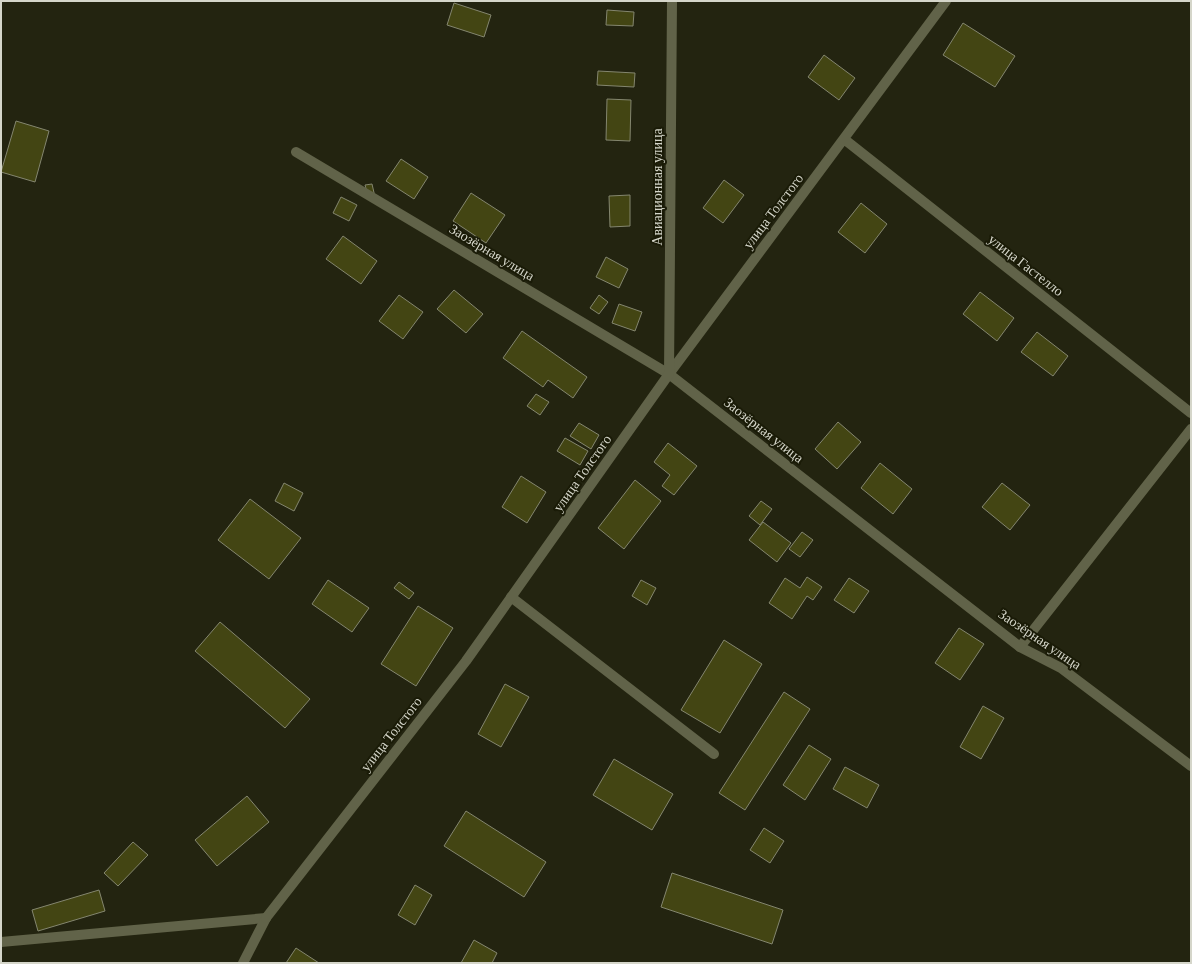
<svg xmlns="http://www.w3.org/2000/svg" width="1192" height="964" font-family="'Crimson Pro',serif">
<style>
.building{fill:#434513;stroke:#84866f}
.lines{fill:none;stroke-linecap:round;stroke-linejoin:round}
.service{stroke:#616349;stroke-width:10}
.minor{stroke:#616349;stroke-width:10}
.tertiary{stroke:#616349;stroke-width:10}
.labels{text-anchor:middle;stroke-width:4;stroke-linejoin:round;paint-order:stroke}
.street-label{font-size:14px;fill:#d5d6ca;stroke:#1a1b07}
</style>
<rect width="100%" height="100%" fill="#232410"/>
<path class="building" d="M454,3L491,15L484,37L447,25Z
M607,10L634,12L633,26L606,25Z
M963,23L1015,56L995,87L943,55Z
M824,55L855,78L839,100L808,77Z
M598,71L635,73L634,87L597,85Z
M607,99L631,100L630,141L606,140Z
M16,121L49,131L35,182L1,172Z
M401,159L428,177L414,199L386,181Z
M724,180L744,195L723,223L703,208Z
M372,184L375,197L369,199L365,185Z
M471,193L505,215L486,243L453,221Z
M630,195V226L610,227L609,196Z
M341,197L357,205L349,221L333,213Z
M861,203L887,224L865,253L838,232Z
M343,236L377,261L361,284L326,259Z
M606,257L628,269L619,288L596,277Z
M454,290L483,314L466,333L437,309Z
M980,292L1014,318L997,341L963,314Z
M399,295L423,312L403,339L379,321Z
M599,295L608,302L599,314L590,308Z
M619,304L642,312L635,331L612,323Z
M522,331L587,377L573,398L548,380L543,387L503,358Z
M1037,332L1068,356L1053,376L1021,352Z
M536,394L549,402L540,415L527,406Z
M838,422L861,442L837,469L815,449Z
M579,423L599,435L591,449L570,436Z
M565,438L588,451L580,465L557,451Z
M668,443L697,466L674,495L662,486L670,475L654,462Z
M880,463L912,489L893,514L861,488Z
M521,476L546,492L527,523L502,507Z
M635,480L661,501L624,549L598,528Z
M284,483L303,493L294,511L275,501Z
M1002,483L1030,505L1010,530L982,507Z
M250,499L301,538L269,579L218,540Z
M761,501L772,509L760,525L749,516Z
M763,522L791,543L777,562L749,540Z
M802,532L813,540L800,557L789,549Z
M807,577L822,587L813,600L807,596L792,619L769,603L785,578L800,588Z
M849,578L869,591L854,613L834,600Z
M328,580L369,608L352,632L312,604Z
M641,580L656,588L647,605L632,596Z
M399,582L414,593L409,599L394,588Z
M418,606L453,628L416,686L381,664Z
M220,622L310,699L285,728L195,651Z
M959,628L984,644L960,680L935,663Z
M724,640L762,664L720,733L681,710Z
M505,684L529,697L501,747L478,734Z
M784,692L810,709L745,810L719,793Z
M983,706L1004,718L981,759L960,747Z
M809,745L831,759L805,800L783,785Z
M614,759L673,794L652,830L593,795Z
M845,767L879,785L867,808L833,789Z
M247,796L269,822L217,866L195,840Z
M466,811L546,862L524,897L444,846Z
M764,828L784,841L770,863L750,850Z
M133,842L148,855L118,886L104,873Z
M672,873L783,910L772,944L661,907Z
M415,885L432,895L415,925L398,915Z
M99,890L105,911L38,931L32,910Z
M474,940L497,953L492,963H461Z
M296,948L299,950L319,963H286Z"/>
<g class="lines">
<path class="service" d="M511,597L714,754
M1020,647L1191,429
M1,942L266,918"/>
<path class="minor" d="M844,139L1191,413
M296,152L669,374L1020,647L1061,668L1191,766
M669,374L946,1
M243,963L266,918"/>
<path class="tertiary" d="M266,918L466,661L669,374L672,1"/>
</g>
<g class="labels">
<g class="street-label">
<text transform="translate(657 187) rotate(-90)" y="5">Авиационная улица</text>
<text transform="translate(773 211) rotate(-53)" y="5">улица Толстого</text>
<text transform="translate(492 252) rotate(31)" y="5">Заозёрная улица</text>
<text transform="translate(1026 265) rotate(38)" y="5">улица Гастелло</text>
<text transform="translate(764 430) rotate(38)" y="5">Заозёрная улица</text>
<text transform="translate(582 473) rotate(-55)" y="5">улица Толстого</text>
<text transform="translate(1040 639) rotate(34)" y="5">Заозёрная улица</text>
<text transform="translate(391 734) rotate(-52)" y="5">улица Толстого</text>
</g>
</g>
<rect width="1192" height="964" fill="none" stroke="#d5d6ca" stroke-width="4"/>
</svg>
